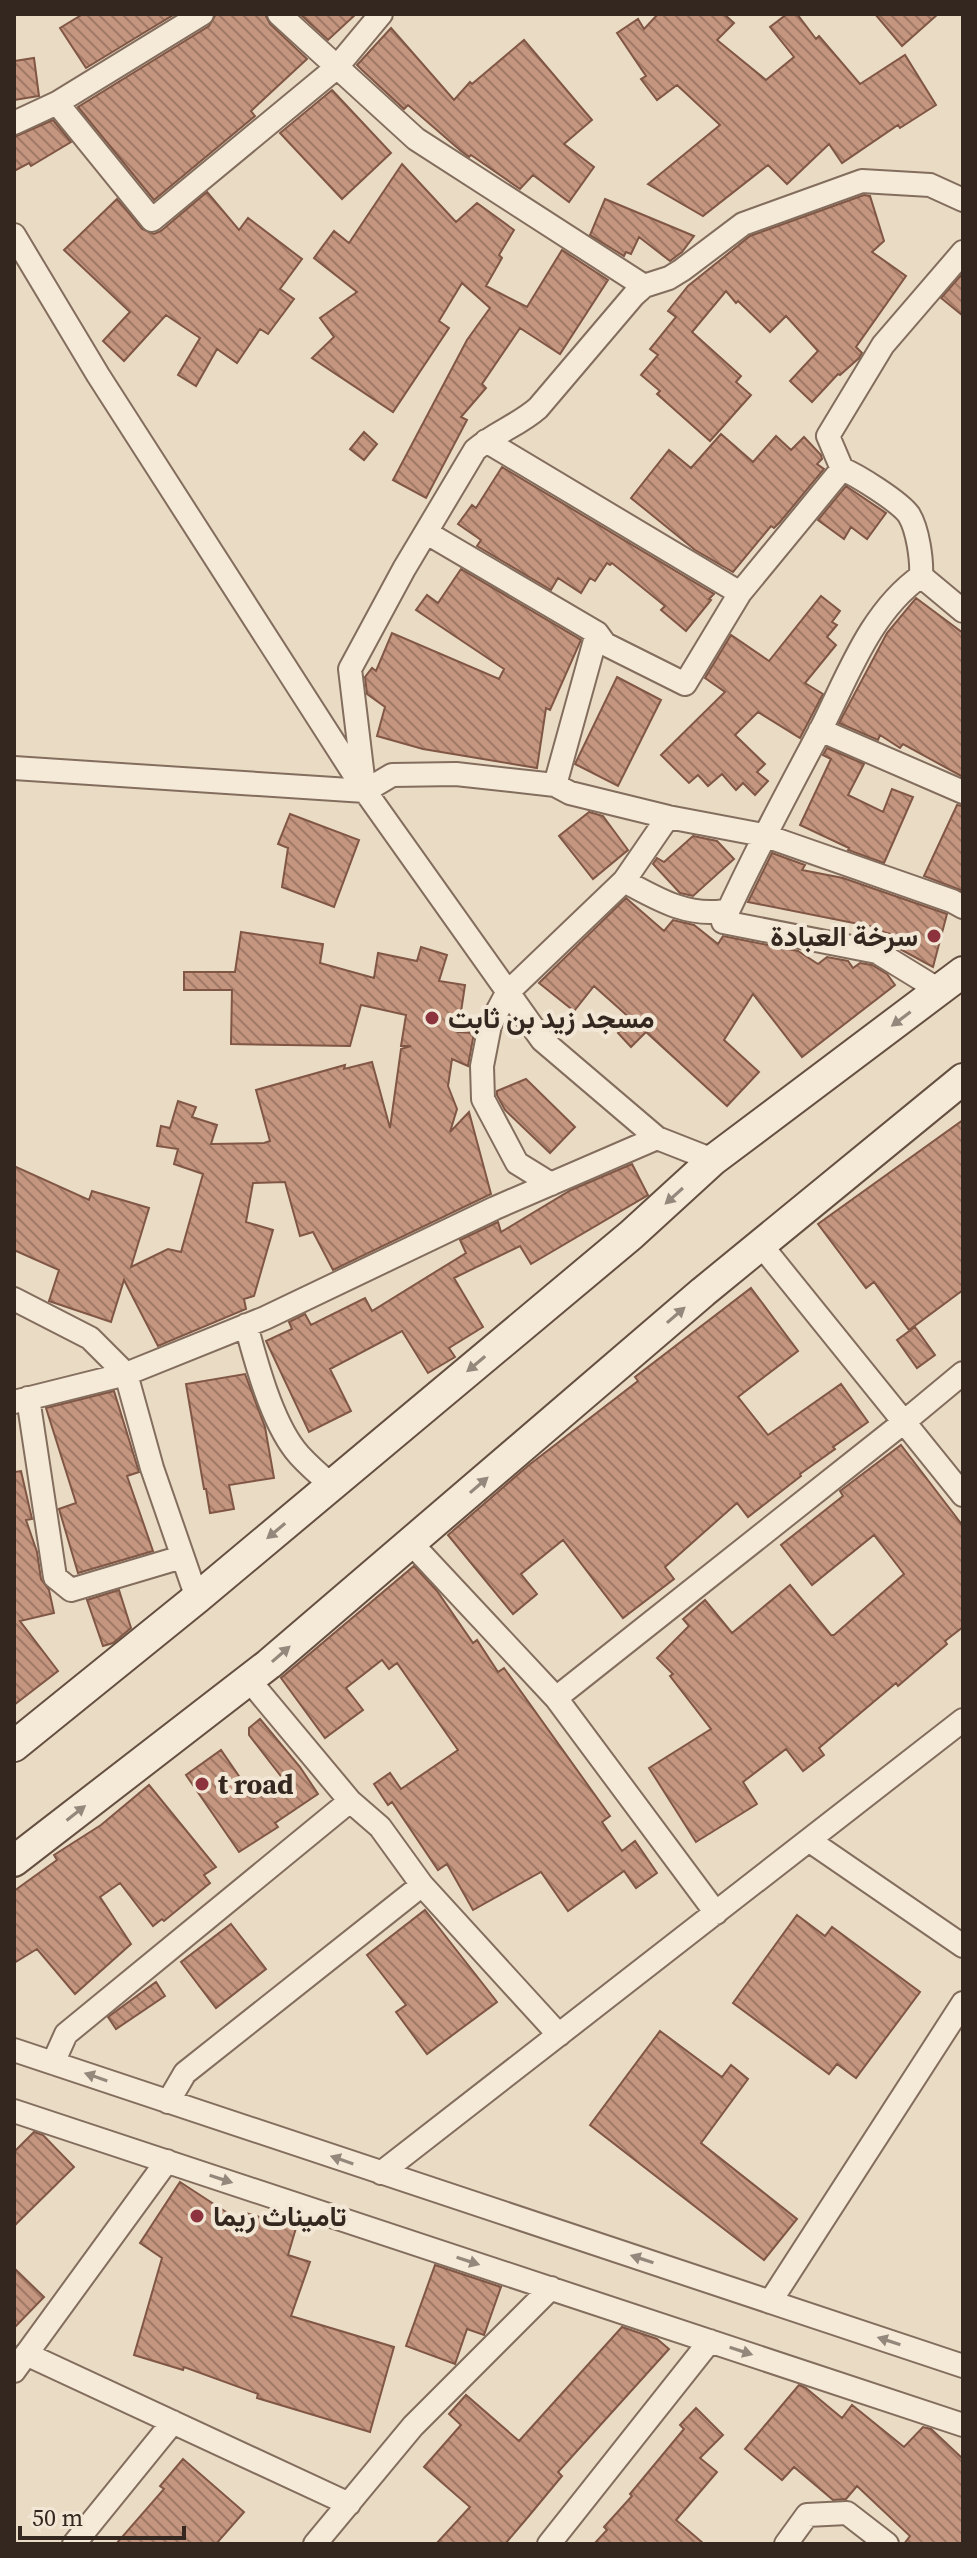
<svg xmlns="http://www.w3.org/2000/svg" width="977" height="2558" font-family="'Source Serif 4',Vazirmatn,serif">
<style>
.building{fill:url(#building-back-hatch);stroke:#805645;stroke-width:2}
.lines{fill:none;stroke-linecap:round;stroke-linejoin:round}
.street-casing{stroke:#836d5d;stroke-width:26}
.secondary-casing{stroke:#654f40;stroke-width:34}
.street{stroke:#f5e9d8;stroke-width:22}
.secondary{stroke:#f5e9d8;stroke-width:30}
.oneway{fill:#94887c}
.poi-dot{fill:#8c333d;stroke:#f2e6d4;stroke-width:3}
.labels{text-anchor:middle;stroke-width:8;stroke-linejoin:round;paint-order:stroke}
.poi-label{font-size:28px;font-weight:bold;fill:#34271f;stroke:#f2e6d4;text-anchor:start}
</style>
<defs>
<pattern id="building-back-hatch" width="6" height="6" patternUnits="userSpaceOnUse" patternTransform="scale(2)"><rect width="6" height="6" fill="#c4957f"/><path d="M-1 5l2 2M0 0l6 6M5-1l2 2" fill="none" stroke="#a07a67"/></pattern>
</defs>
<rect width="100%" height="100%" fill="#eadbc5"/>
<path class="building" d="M83,14H172L173,15L86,68L60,28Z
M216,14H265L270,24L307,59L251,111L255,116L154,200L78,107L209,26Z
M300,14H356L328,40Z
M658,14H724L734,23L717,40L766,80L794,57L770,27L787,14H797L816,39L819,36L860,84L905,55L936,105L900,128L898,125L842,163L829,144L787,184L768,165L703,216L648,184L720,125L677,85L657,100L641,79L646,76L617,33L638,19L644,29Z
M875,14H938L902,46Z
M391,28L454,100L470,82L472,84L524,40L592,120L564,144L594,167L569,202L533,175L520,189L471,155L469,157L461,151L408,105L404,109L362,70L357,65Z
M34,58L39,96L14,100V61Z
M332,90L391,153L342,199L280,133Z
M53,120L71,142L31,166L29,163L14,171V137Z
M402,164L456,222L477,203L514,230L499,255L502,258L486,286L527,307L562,250L608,280L560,354L520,328L482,384L486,388L461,417L467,420L426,498L393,480L467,340L490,308L462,283L439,321L449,328L393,412L312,358L334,337L320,318L357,292L314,258L334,231L349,243Z
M207,192L239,230L248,218L302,259L280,289L294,299L268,334L260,329L237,363L217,349L196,386L178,375L200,338L166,315L124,361L103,341L130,312L64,250L117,199L142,229L154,234L161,231Z
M864,195L870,196L884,241L872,252L906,276L856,347L862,353L859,358L840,375L838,374L812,402L790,381L818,351L786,316L770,332L738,301L736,303L726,291L692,332L741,376L736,382L751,395L710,441L657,394L660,391L641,375L658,355L650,349L676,317L668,311L688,286L750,236Z
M605,199L694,236L682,252L670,261L639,237L631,254L626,252L624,256L590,235Z
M963,273V316L941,298Z
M364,432L377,444L364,460L350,449Z
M721,434L753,462L776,436L791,450L804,437L821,455L822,459L817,464L824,469L780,522L774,528L771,526L733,572L695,550L631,498L669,450L691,468Z
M502,467L714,594L709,599L711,600L686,631L661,610L665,606L612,563L610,565L607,563L595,581L590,578L581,593L558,578L551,590L477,546L481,540L458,524L472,505L476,508Z
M846,486L886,513L867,539L851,527L844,539L818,520Z
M461,569L581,640L550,710L546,708L537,768L423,749L377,736L385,707L367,694L365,677L372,668L376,671L392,633L499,679L504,669L416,610L427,595L438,603Z
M821,596L840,611L832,622L837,625L827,637L836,645L805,683L823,694L800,738L758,712L735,735L765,764L757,772L768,781L755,795L743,783L736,790L722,774L708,786L698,775L689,783L661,755L725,692L705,678L731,635L769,661Z
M916,598L963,633V777L903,744L900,748L880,735L878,740L839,723L887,633Z
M617,677L661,700L618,786L575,764Z
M827,748L864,764L848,795L883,812L892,789L913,797L884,863L848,850L849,848L800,825L831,759L823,755Z
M957,805L963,806V891L924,876Z
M589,812L603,816L628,850L593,879L559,836Z
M290,814L359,840L334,907L282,887L288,848L278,844Z
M693,836L717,841L734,859L693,896L680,893L653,864L657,858L664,862Z
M772,853L805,865L802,870L843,878L947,914L933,967L887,942L895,935L879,931V928L748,902Z
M626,898L664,931L673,920L694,925L718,944L723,936L798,951L818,964L827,957L848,961L853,968L860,963L872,965L887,974L895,985L802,1057L753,994L724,1040L759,1072L727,1106L646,1032L631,1047L618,1033L632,1020L594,986L574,1011L539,983Z
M241,932L323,944L320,963L374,978L378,953L417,961L421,947L447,955L439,981L465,985L458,1032L474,1033L468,1066L452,1059L448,1086L457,1109L450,1132L469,1112L491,1194L333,1270L313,1232L300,1236L285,1182L253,1183L246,1222L273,1230L254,1296L244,1299L246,1309L158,1346L124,1280L111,1322L49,1301L59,1270L14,1250V1166L89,1200L92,1191L149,1208L131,1267L168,1249L181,1252L203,1174L174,1164L178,1149L157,1146L161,1126L170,1128L178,1101L196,1107L192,1117L217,1125L211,1144L264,1143L270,1141L256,1090L345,1065L344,1069L372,1062L390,1128L401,1049L411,1046H401L406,1015L361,1005L350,1046L231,1044L232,990H184V972H235Z
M526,1079L575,1127L550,1153L505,1110L497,1095V1091Z
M963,1120V1290L909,1330L874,1282L866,1288L818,1224Z
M632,1164L648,1195L531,1264L520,1246L454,1278L483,1327L449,1348L455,1357L428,1373L402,1331L330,1369L351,1411L309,1432L266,1341L292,1329L289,1322L305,1314L311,1325L365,1298L372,1311L466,1253L460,1240L498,1222L501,1232L571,1190Z
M751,1288L798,1351L738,1397L768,1435L841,1384L868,1422L833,1447L835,1449L800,1474L801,1476L748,1517L737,1503L665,1567L674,1579L623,1618L563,1540L521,1574L537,1594L513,1614L448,1535L529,1465L638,1381L635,1377Z
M915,1327L935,1355L917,1368L897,1340Z
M245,1374L265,1427L274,1478L229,1485L234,1509L210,1513L206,1489H204L186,1384Z
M114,1391L139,1472L127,1476L153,1551L78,1573L59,1509L76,1503L46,1408Z
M901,1445L963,1526V1627L945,1641L947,1644L898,1686L896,1683L819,1748L824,1755L803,1771L786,1749L743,1782L757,1804L696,1842L649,1768L711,1729L670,1676L673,1674L657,1658L689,1626L683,1619L705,1600L732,1633L790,1585L831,1635H834L904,1574L874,1535L812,1585L781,1545L843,1496L840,1491Z
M21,1471L32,1519L26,1520L37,1552L41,1579L49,1590L54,1613L20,1621L58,1671L14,1705V1472Z
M414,1566L437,1591L473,1643L477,1640L498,1672L504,1668L610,1816L602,1822L622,1851L635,1841L657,1873L636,1888L624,1871L568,1911L541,1872L473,1910L447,1864L438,1870L392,1802L388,1805L374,1784L390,1773L401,1789L458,1750L397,1663L389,1669L382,1660L346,1688L363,1710L325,1738L281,1678Z
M119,1590L131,1628L113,1643L103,1646L87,1600Z
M260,1719L300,1767L318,1794L275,1823L278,1827L239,1852L186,1775L221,1750L254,1798L283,1779L249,1735V1728Z
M149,1785L216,1867L204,1875L210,1883L164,1921L162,1919L153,1926L120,1883L100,1897L131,1944L75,1994L37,1949L14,1963V1891L57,1860L54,1855L101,1825Z
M425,1910L497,2002L427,2054L396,2012L406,2005L367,1955Z
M797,1915L825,1936L832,1927L920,1992L856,2078L837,2064L829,2074L733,2003Z
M231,1924L266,1969L216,2008L181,1962Z
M156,1982L165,1996L116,2029L108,2017Z
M660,2031L722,2077L731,2065L748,2079L701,2143L797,2219L764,2260L590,2125Z
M34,2132L43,2135L74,2167L14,2226V2152Z
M180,2182L243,2223L246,2213L296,2228L288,2255L310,2262L291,2316L394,2347L370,2432L257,2398L258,2394L184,2367L183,2370L134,2355L162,2258L140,2243Z
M435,2265L501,2287L484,2335L467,2329L455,2364L406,2346Z
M14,2268L44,2297L14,2328Z
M622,2327L657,2339L669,2349L558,2472L562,2476L528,2517L505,2544H436L470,2507L424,2467L461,2425L449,2414L466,2395L519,2441Z
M799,2385L806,2388L842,2418L852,2405L904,2447L923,2427L931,2429L963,2459V2544H904L910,2536L857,2486L846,2499L833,2500L794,2467L782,2480L745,2449Z
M696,2408L723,2435L700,2458L717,2472L676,2520L704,2544H594L607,2530L604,2527L632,2496L630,2494L684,2429L680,2425Z
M183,2459L244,2512L216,2544H116L164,2489L160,2486Z"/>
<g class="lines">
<g class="street-casing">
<path id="street" d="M279,14L416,139L644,286
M57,103L152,220L336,68L381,14
M14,123L57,103L202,14
M14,235L98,375L365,791L542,1040L657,1138L713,1160
M486,441L740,593
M427,533L597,633L605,644L685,684L740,593L842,469
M921,576L963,611
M820,730L963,792
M14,768L365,791L392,775L456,774L555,785L570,793L668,817L763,835L952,901L963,907
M555,785L597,633
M364,786L350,669L404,569L475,450C494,433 519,425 538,408L634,295L644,286L669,278L682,270L743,224L862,181L930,185L963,200
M624,881C656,898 686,917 724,911L723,922L877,952L939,990
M723,922C753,856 787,793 821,729C848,676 870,612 921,576C922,560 918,530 909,515C900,502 857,475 842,469L828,436L883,345L963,252
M551,1184L517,1163L483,1099L482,1066L490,1025L507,993L624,881L668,817
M761,1245L963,1495
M14,1299L90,1338L126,1374L152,1468L197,1598
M246,1325C256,1362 271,1419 295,1450C305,1463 319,1474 331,1485
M28,1398L55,1577L71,1590L182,1557
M14,1402L126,1374L265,1318L495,1208L657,1138
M411,1543L556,1698L716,1913
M249,1680L350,1801L380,1827L422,1885L559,2035
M556,1698L904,1422L963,1373
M810,1841L963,1946
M14,2050L963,2366
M53,2063L66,2034L350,1801
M168,2102L185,2073L422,1885
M14,2111L963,2425
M381,2173L963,1720
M770,2302L963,2003
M26,2354L349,2504
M14,2371L167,2161
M74,2544L173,2422
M315,2544L413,2426L551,2288
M549,2544L710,2341
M786,2544L807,2515L847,2513L887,2544"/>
</g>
<g class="secondary-casing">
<path id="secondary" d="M14,1746L197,1598L631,1235L713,1160L963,972
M14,1861L269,1664L703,1292L963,1079"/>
</g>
<use href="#street" class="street"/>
<use href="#secondary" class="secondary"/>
</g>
<defs><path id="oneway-solid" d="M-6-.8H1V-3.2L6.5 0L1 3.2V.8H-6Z" transform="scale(2)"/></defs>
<g class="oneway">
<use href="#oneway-solid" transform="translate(901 1019) rotate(143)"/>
<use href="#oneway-solid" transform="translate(674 1196) rotate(138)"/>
<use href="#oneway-solid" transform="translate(676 1315) rotate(-41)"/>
<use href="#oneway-solid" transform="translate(476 1364) rotate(140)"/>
<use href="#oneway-solid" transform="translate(479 1485) rotate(-41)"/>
<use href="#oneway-solid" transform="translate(276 1531) rotate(140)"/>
<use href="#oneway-solid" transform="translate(281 1654) rotate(-41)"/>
<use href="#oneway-solid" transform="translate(76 1813) rotate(-38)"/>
<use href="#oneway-solid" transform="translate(96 2077) rotate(-161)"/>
<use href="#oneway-solid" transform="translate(342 2160) rotate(-161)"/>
<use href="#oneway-solid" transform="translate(221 2179) rotate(18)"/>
<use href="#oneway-solid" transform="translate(642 2259) rotate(-162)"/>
<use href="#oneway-solid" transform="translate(468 2261) rotate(18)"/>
<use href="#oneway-solid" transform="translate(889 2341) rotate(-162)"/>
<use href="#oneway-solid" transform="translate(741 2351) rotate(18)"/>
</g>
<g class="poi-dot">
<circle cx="934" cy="936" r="8"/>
<circle cx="432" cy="1018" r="8"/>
<circle cx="202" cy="1784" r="8"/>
<circle cx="197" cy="2216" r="8"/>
</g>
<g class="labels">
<g class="poi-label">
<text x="918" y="946" text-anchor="end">سرخة العبادة</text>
<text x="448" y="1028">مسجد زيد بن ثابت</text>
<text x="218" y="1794">t road</text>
<text x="213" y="2226">تاميناث ريما</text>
</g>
</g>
<rect width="977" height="2558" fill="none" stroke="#34271f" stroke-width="32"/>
<path d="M20 2526v12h164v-12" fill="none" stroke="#34271f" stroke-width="4"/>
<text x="32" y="2526" font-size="24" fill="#34271f" stroke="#f2e6d4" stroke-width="6" paint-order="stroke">50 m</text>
</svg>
